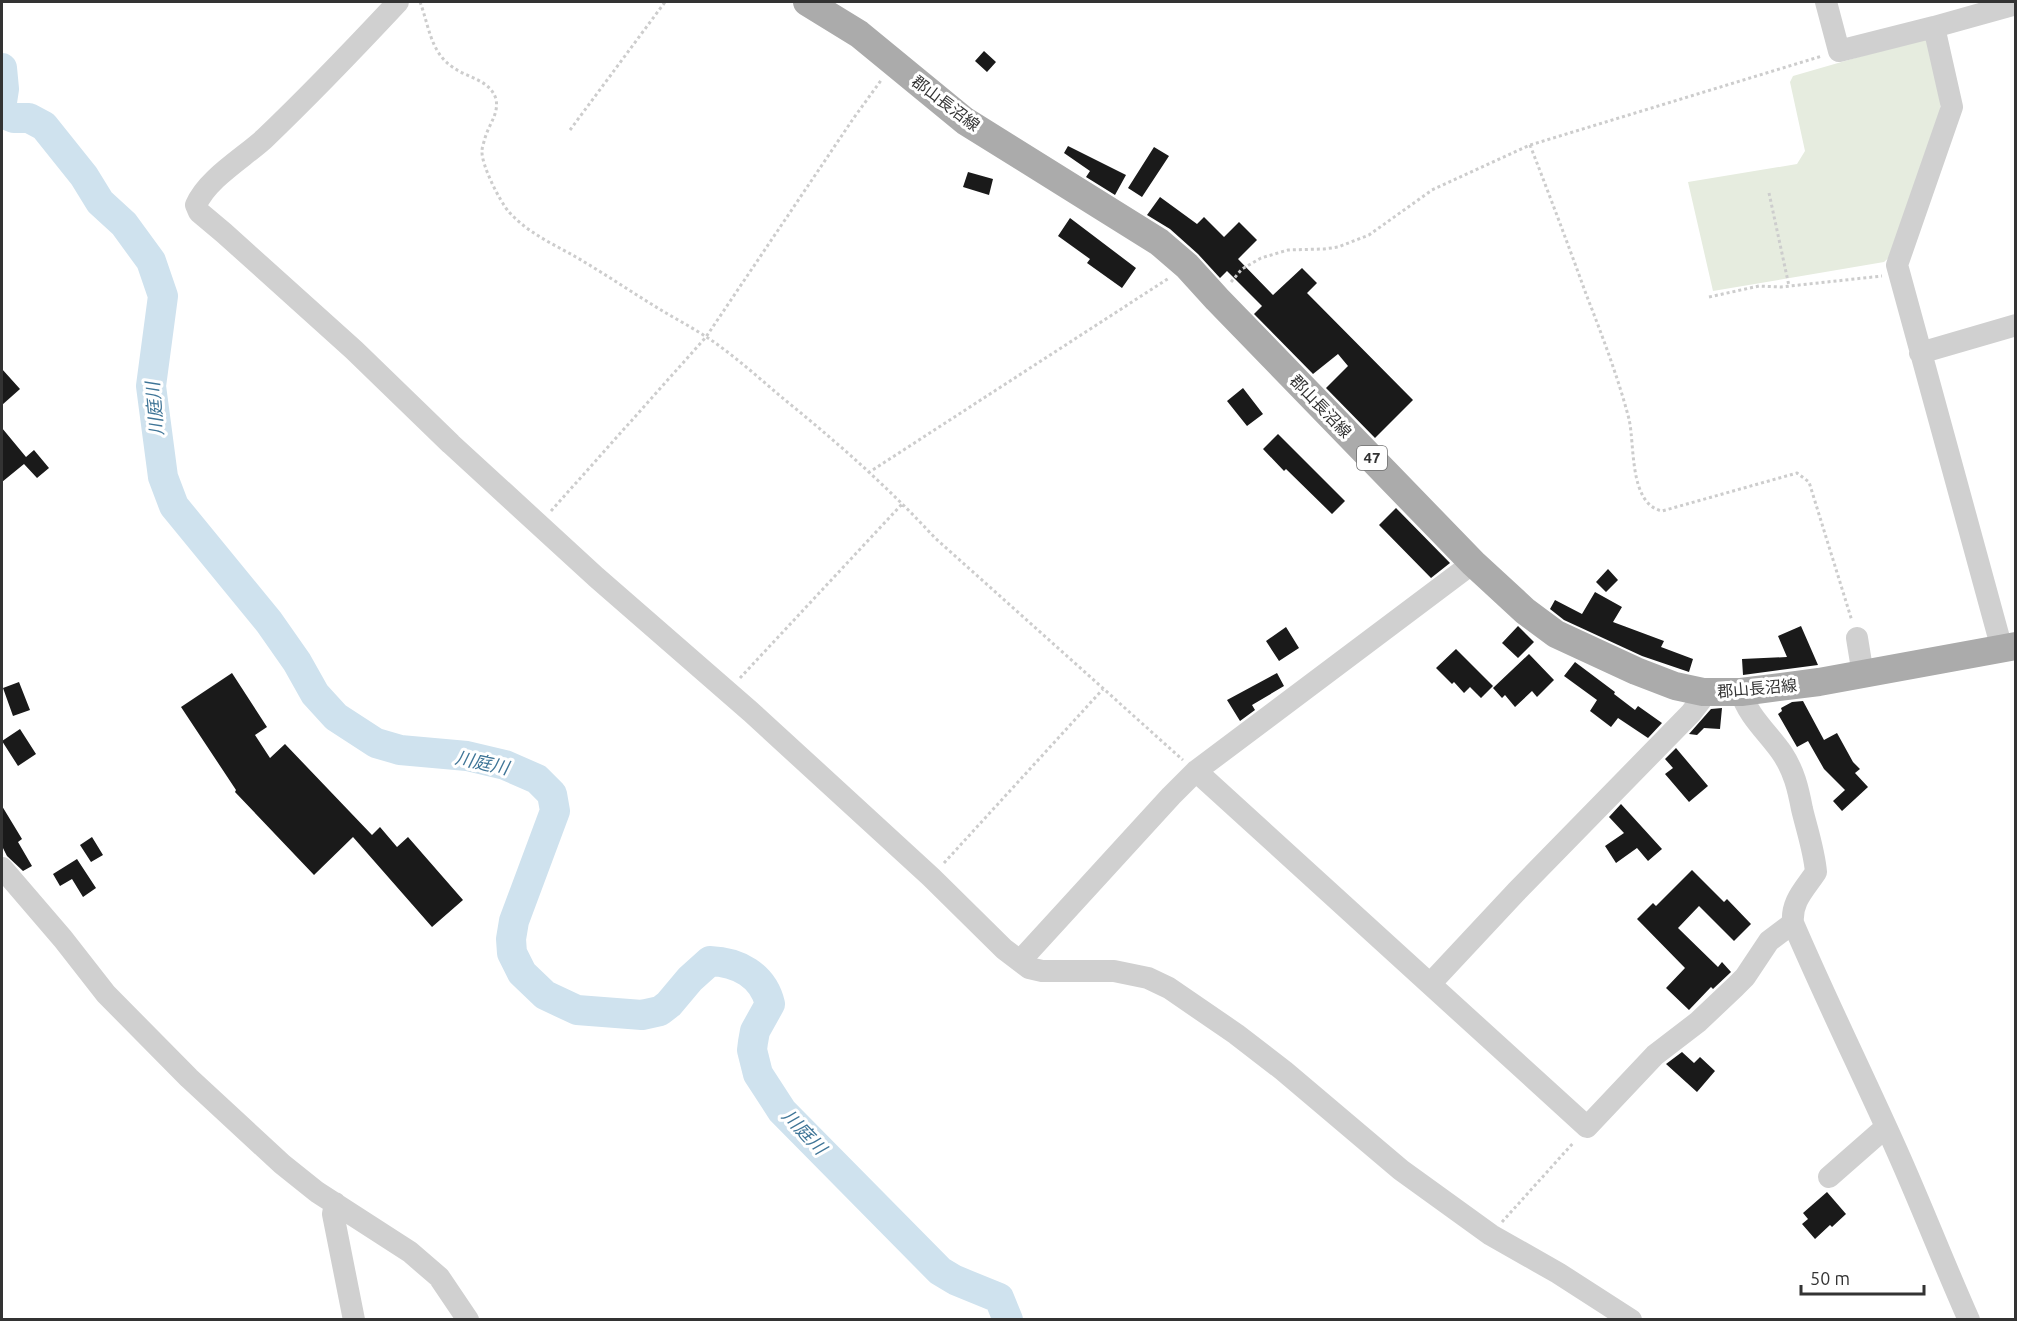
<svg xmlns="http://www.w3.org/2000/svg" width="2017" height="1321" font-family="Ubuntu,'Noto Sans JP',sans-serif">
<style>
.green{fill:#e6ecdf}
.lines{fill:none;stroke-linecap:round;stroke-linejoin:round}
.river{stroke:#cfe2ee;stroke-width:30}
.building{fill:#1a1a1a}
.path{stroke:#cdcdcd;stroke-width:3;stroke-dasharray:3 3;stroke-linecap:butt}
.minor{stroke:#d0d0d0;stroke-width:22}
.major{stroke:#ababab;stroke-width:28}
.labels{text-anchor:middle;stroke-width:6;stroke-linejoin:round;paint-order:stroke}
.shield{fill:#fff;stroke:#707070;stroke-width:1.5}
.shield-label{font-size:15px;font-weight:bold;fill:#333}
.street-label{font-size:16px;fill:#333;stroke:#fff}
.water-label{font-size:18px;font-style:italic;fill:#3f7597;stroke:#fff}
</style>
<rect width="100%" height="100%" fill="#fff"/>
<path class="green" d="M1928,37L1941,96L1940,113L1892,255L1884,262L1713,291L1688,182L1797,164L1805,151L1790,82L1793,76Z"/>
<g class="lines">
<path class="river" d="M2,68L4,89L2,102
M2,109L4,114L14,118H29L44,126L84,176L100,202L124,224L151,261L163,296L151,386L163,477L174,506L269,622L297,662L315,694L336,717L376,743L400,750L467,756L505,765L537,779L552,794L555,811L514,921L511,939L512,953L522,973L545,995L577,1010L642,1015L660,1011L669,1004L690,979L710,961C738,962 763,975 770,1004L755,1031L753,1042L752,1050L758,1074L782,1111L940,1271L955,1280L999,1298L1008,1320"/>
</g>
<path class="building" d="M984,51L996,62L987,72L975,61Z
M1068,146L1126,175L1115,195L1086,177L1090,171L1064,153Z
M1154,147L1169,156L1142,197L1128,188Z
M968,172L993,179L989,195L963,187Z
M1160,197L1197,224L1204,217L1224,237L1239,222L1257,240L1238,259L1273,295L1302,268L1317,283L1307,293L1413,400L1375,438L1326,388L1348,366L1338,354L1313,374L1254,314L1262,306L1227,271L1220,278L1198,254L1170,229L1147,215Z
M1070,218L1136,268L1122,288L1087,263L1090,259L1058,236Z
M2,369L20,389L2,405Z
M1243,388L1263,414L1247,426L1227,401Z
M2,428L26,457L34,450L49,468L37,478L24,464L2,482Z
M1278,434L1345,501L1332,514L1286,469L1284,471L1263,449Z
M1396,508L1450,563L1431,578L1379,525Z
M1608,569L1618,580L1606,592L1596,582Z
M1595,592L1622,607L1613,622L1664,641L1661,647L1693,659L1689,672L1642,656L1564,620L1550,609L1555,600L1582,614Z
M1518,626L1534,642L1518,658L1502,643Z
M1801,626L1818,665L1743,675L1742,659L1787,657L1778,636Z
M1286,627L1299,648L1279,661L1266,641Z
M1456,649L1493,686L1481,698L1470,687L1464,693L1454,682L1452,684L1436,668Z
M1529,654L1554,680L1537,697L1532,691L1515,707L1505,695L1502,698L1493,688Z
M1575,662L1615,692L1614,694L1635,710L1638,706L1662,723L1648,738L1618,718L1611,727L1590,711L1597,700L1564,676Z
M232,673L267,727L255,735L270,758L285,744L372,835L380,827L397,847L408,837L463,900L432,927L353,837L314,875L235,792L236,790L181,707Z
M1277,673L1284,686L1252,705L1255,710L1240,721L1227,700Z
M19,682L30,710L13,716L3,688Z
M1803,701L1824,740L1837,733L1853,762L1860,769L1855,773L1868,787L1842,811L1833,801L1845,790L1824,769L1808,741L1797,747L1778,714L1782,711L1781,708L1792,702Z
M1722,708L1720,729L1704,728L1697,735L1689,734L1711,709Z
M20,729L36,754L18,766L2,741Z
M1676,748L1708,786L1689,802L1665,774L1673,768L1665,759Z
M1621,804L1662,849L1648,861L1637,848L1616,863L1605,846L1624,833L1609,817Z
M2,806L22,839L18,842L32,866L23,871L7,856L2,846Z
M92,837L103,855L91,862L80,845Z
M77,859L96,888L83,897L72,879L60,886L53,874Z
M1692,870L1724,902L1727,899L1751,924L1734,941L1699,906L1678,928L1718,967L1722,962L1731,972L1713,989L1711,987L1689,1010L1666,988L1685,968L1637,919L1653,903L1656,906Z
M1682,1052L1694,1063L1700,1057L1715,1071L1697,1092L1666,1064Z
M1827,1192L1846,1214L1832,1227L1830,1225L1815,1239L1802,1224L1808,1219L1803,1213Z"/>
<g class="lines">
<path class="path" d="M420,2C429,25 430,53 454,68C468,78 490,80 496,99C499,114 489,124 485,138C484,142 482,147 482,151C481,164 500,202 509,212C528,233 553,244 576,257C605,274 633,293 661,310C676,319 693,328 708,338C735,356 760,379 785,400C838,443 889,488 935,538L1183,760
M570,130L665,2
M1530,145C1549,194 1568,244 1586,294C1602,335 1618,377 1629,419C1635,446 1629,504 1662,511L1797,473L1809,482L1852,621
M1769,193L1789,286
M1231,282L1242,269L1261,258L1288,250L1324,249L1338,247L1369,235L1432,190L1530,145L1822,56
M1709,297L1759,286L1781,287L1882,276
M868,473L1169,278
M551,511L706,337L853,119L882,79
M740,678L903,503
M944,863L1103,689
M1502,1222L1574,1142"/>
<path class="minor" d="M398,2C355,48 310,95 264,139C243,158 207,179 196,205L199,212L224,233L354,350L451,444L596,577L751,712L931,877L1004,949L1029,968L1042,971H1114L1148,978L1169,988L1236,1034L1284,1071L1401,1170L1491,1235L1558,1273L1631,1320
M1826,2L1839,51L1934,27L2016,4
M1934,27L1952,107L1897,265L2002,649
M1920,353L2016,325
M1857,638L1863,675
M1741,692C1747,715 1769,734 1782,753C1794,771 1798,788 1802,809C1807,830 1814,850 1816,872C1805,889 1791,901 1793,923C1826,1000 1863,1075 1897,1151C1922,1207 1944,1264 1969,1320
M1196,771L1587,1127L1655,1055L1698,1022L1735,987L1745,977L1769,941L1793,923
M2,868L63,939L106,994L189,1078L282,1164L317,1192L410,1252L439,1277L468,1320
M1020,961L1171,796L1196,771L1473,563
M1430,984L1516,892L1691,713L1704,696L1703,692
M1829,1177L1886,1127
M335,1203L333,1214L354,1320"/>
<path class="major" d="M807,2L859,34L965,121L1159,242L1187,266L1217,299L1473,563L1525,611L1556,634L1636,671L1675,686L1703,692H1741L1819,682L2016,646"/>
</g>
<g class="labels">
<rect class="shield" x="1357" y="446" width="30" height="24" rx="4.5"/>
<g class="shield-label">
<text x="1372" y="463">47</text>
</g>
<g class="street-label">
<text transform="translate(946 103) rotate(37)" y="6">郡山長沼線</text>
<text transform="translate(1321 406) rotate(46)" y="6">郡山長沼線</text>
<text transform="translate(1757 688) rotate(-5)" y="6">郡山長沼線</text>
</g>
<g class="water-label">
<text transform="translate(155 409) rotate(-95)" y="6">川庭川</text>
<text transform="translate(482 763) rotate(12)" y="6">川庭川</text>
<text transform="translate(804 1132) rotate(46)" y="6">川庭川</text>
</g>
</g>
<rect width="2017" height="1321" fill="none" stroke="#333333" stroke-width="6"/>
<path d="M1801 1285v9h123v-9" fill="none" stroke="#333333" stroke-width="3"/>
<text x="1810" y="1285" font-size="18" fill="#333333" stroke="#ffffff" stroke-width="4.5" paint-order="stroke">50 m</text>
</svg>
